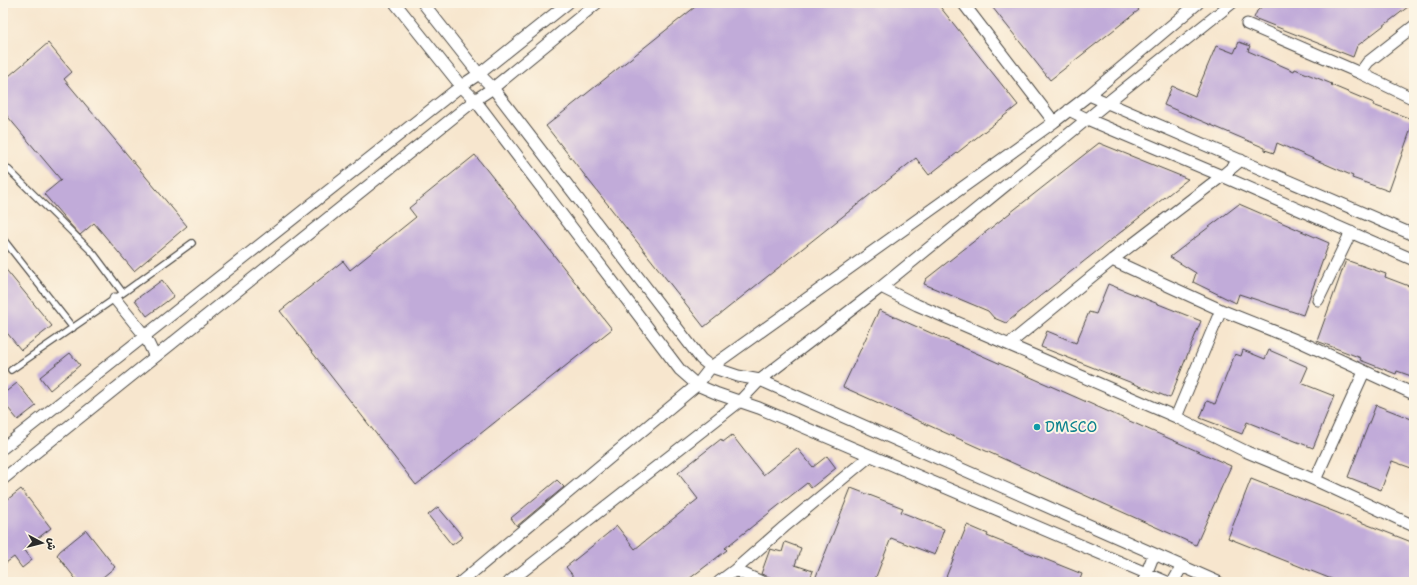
<svg xmlns="http://www.w3.org/2000/svg" width="1417" height="585" font-family="'Shantell Sans','Playpen Sans Arabic',sans-serif">
<style>
.building{fill:#c1abd9}
.lines{fill:none;stroke-linecap:round;stroke-linejoin:round}
.service-casing{stroke:#4a4743;stroke-width:8}
.minor-casing{stroke:#4a4743;stroke-width:13}
.service{stroke:#fff;stroke-width:5.5}
.minor{stroke:#fff;stroke-width:11}
.culture-dot{fill:#0f9aa8;stroke:#fcf5e5;stroke-width:1.5}
.labels{text-anchor:middle;stroke-width:4;stroke-linejoin:round;paint-order:stroke}
.culture-label{font-size:15px;fill:#0d838f;stroke:#fcf5e5;text-anchor:start}
</style>
<rect width="100%" height="100%" fill="#fcf5e5"/>
<filter id="ink" filterUnits="userSpaceOnUse"><feTurbulence type="fractalNoise" baseFrequency=".025" numOctaves="2"/><feDisplacementMap in="SourceGraphic" scale="8" xChannelSelector="R" yChannelSelector="G"/><feConvolveMatrix kernelMatrix="1 2 1 2 8 2 1 2 1" color-interpolation-filters="sRGB"/></filter>
<filter id="wash" filterUnits="userSpaceOnUse"><feTurbulence type="fractalNoise" baseFrequency=".012" numOctaves="4" result="noise"/><feDisplacementMap in="SourceGraphic" scale="16" xChannelSelector="R" yChannelSelector="G"/><feGaussianBlur stdDeviation="0.9" result="paint"/><feColorMatrix in="noise" values="0 0 0 0 0 0 0 0 0 0 0 0 0 0 0 0 0 1.4 0 .05"/><feComposite in="paint" operator="in"/></filter>
<g filter="url(#wash)">
<rect width="100%" height="100%" fill="#f7e6ce"/>
<g id="blocks">
<path class="building" d="M700,3H937L1018,105L929,175L916,158L704,327L546,126Z
M989,3H1133L1139,10L1050,80Z
M1266,3H1413L1357,46L1353,57L1254,18L1257,11Z
M1239,42L1250,46L1248,51L1294,71L1295,69L1332,84L1331,85L1374,103L1373,105L1414,120L1389,191L1352,178L1353,176L1277,143L1274,153L1265,150V148L1164,105L1172,86L1195,96L1216,46L1234,53Z
M48,43L72,72L64,79L187,226L134,271L94,223L80,235L68,222L44,194L61,180L3,111V81Z
M1099,143L1188,179L1006,323L994,318L988,311L924,284L926,279Z
M475,155L612,329L416,485L280,311L343,261L350,270L416,217L409,208Z
M1239,204L1329,243L1303,315L1239,294L1236,303L1193,282L1196,273L1170,257Z
M1346,260L1386,274L1385,277L1414,288V377L1397,371L1396,374L1360,360L1361,358L1317,341Z
M3,266L52,326L21,350L3,328Z
M162,280L174,296L147,316L135,300Z
M1108,284L1201,321L1170,398L1041,347L1047,331L1076,343L1089,312L1096,314Z
M879,310L1231,466L1196,545L843,387Z
M1243,350L1265,359L1269,350L1308,367L1301,383L1334,396L1313,448L1247,422L1242,434L1200,418L1207,401L1215,404L1235,354L1241,356Z
M70,353L80,365L50,390L40,377Z
M17,383L36,406L18,420L3,402V394Z
M1376,405L1414,420V469L1392,461L1381,490L1348,477Z
M732,435L763,475L797,448L813,467L827,456L836,468L811,488L807,483L725,548L727,550L685,582H578L566,567L617,526L635,549L698,499L678,473L721,439L723,442Z
M1251,479L1414,543V582H1339L1228,538Z
M557,480L564,487L517,526L511,518Z
M851,488L903,508L901,512L944,529L935,555L891,538L874,582H821L815,579Z
M21,489L51,528L24,549L32,560L22,568L14,557L3,565V503Z
M438,507L463,537L452,545L428,515Z
M967,525L988,534L987,536L1082,574L1079,582H944Z
M86,530L115,567L97,582H78L57,555L60,551Z
M785,542L801,548L795,565L813,571L809,582H783L761,574L770,549L782,552Z"/>
</g>
</g>
<g filter="url(#ink)">
<use href="#blocks" fill-opacity="0" stroke="#4a4743" stroke-width="1"/>
<g class="lines">
<g class="service-casing">
<path id="service" d="M3,164L94,254L123,293
M3,239L73,328
M11,370L123,293L192,243"/>
</g>
<g class="minor-casing">
<path id="minor" d="M395,3L461,86L475,100L680,370L697,385L718,394L759,408L1167,582
M423,3L479,74L493,88L701,359L711,367L738,376L760,380L1218,582
M963,3L1054,122
M1247,24L1360,73L1414,99
M1360,73L1368,62L1414,26
M1089,95L1414,235
M1069,110L1087,119L1222,176L1414,260
M1112,260L1221,310L1301,342L1414,394
M881,287L917,305L1176,417L1247,452L1315,480L1414,526
M115,299L145,336L155,357
M1318,300L1351,232
M1009,344L1112,260L1222,176L1241,160
M1176,417L1221,310
M3,448L461,86L479,74L568,3
M3,479L475,100L493,88L597,3
M1315,480L1364,372
M735,570L762,582
M461,582L697,385L711,367L1054,122L1089,95L1198,3
M509,582L739,402L760,380L881,287L1108,102L1232,3
M719,582L735,570L784,527L870,456
M1143,582L1154,554
M1173,582L1182,566"/>
</g>
<use href="#service" class="service"/>
<use href="#minor" class="minor"/>
</g>
</g>
<circle class="culture-dot" cx="1037" cy="427" r="4"/>
<g class="labels">
<g class="culture-label">
<text x="1045" y="432">DMSCO</text>
</g>
</g>
<rect width="1417" height="585" fill="none" stroke="#fcf5e5" stroke-width="16"/>
<g transform="translate(42 543) rotate(97)" stroke="#fcf5e5" stroke-width="3" paint-order="stroke">
<path d="M0-3L7 15L0 10L-7 15Z" fill="#2b2b2b"/>
<text y="-6" font-size="11" font-weight="bold" text-anchor="middle" fill="#2b2b2b">ش</text>
</g>
</svg>
